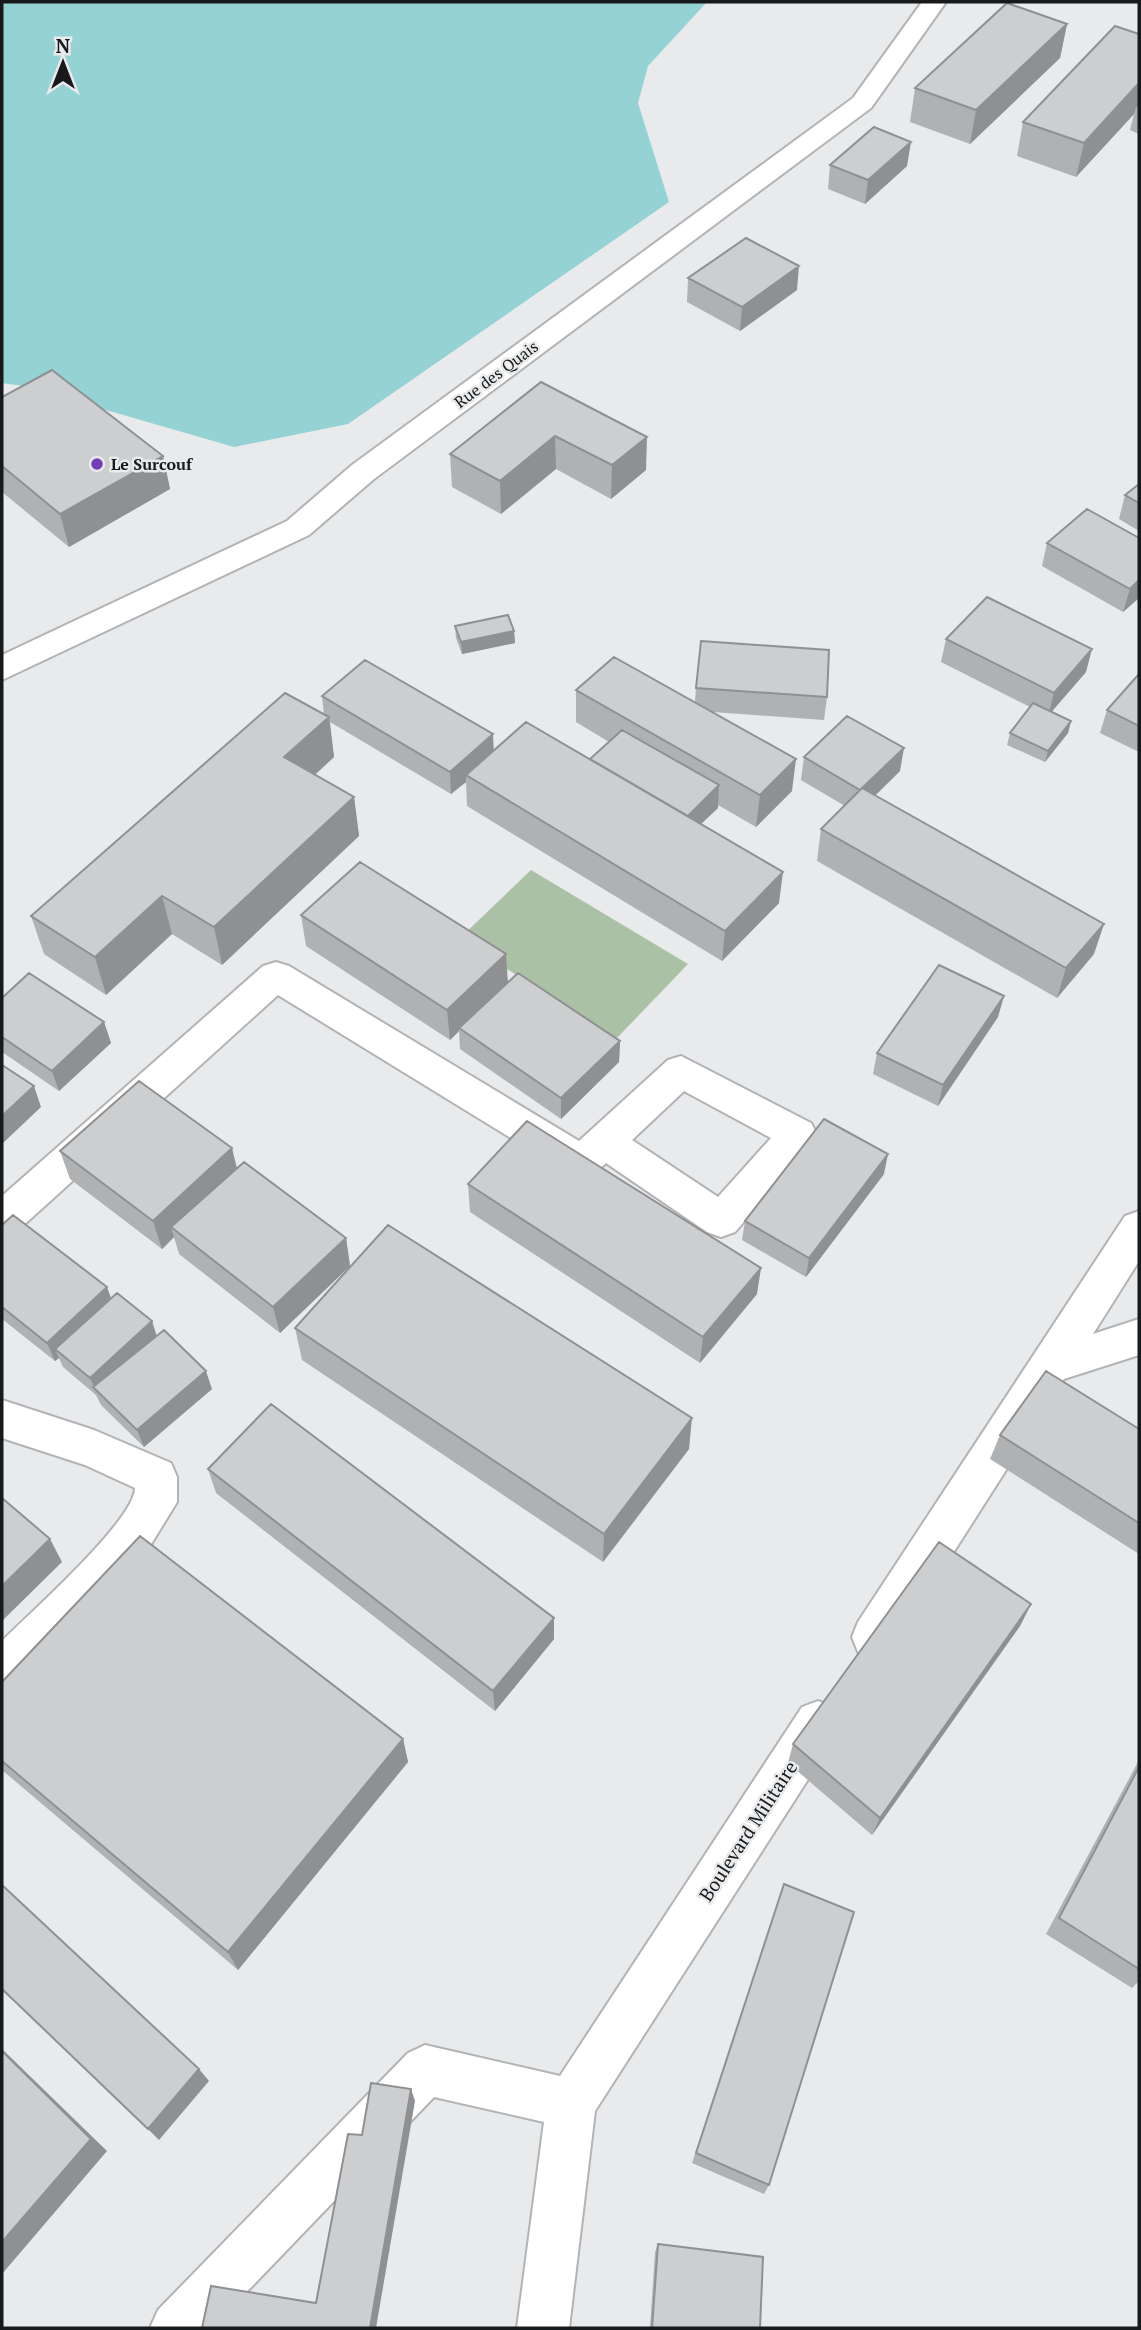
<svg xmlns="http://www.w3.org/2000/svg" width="1141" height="2330" font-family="'PT Serif',serif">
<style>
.green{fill:#abc1a6}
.water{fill:#94d2d4}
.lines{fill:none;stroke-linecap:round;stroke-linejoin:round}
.minor-casing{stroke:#b2b3b5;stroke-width:4}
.minor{fill:#fff;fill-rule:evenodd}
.wall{fill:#afb1b3}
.shaded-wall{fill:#8f9092}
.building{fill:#ccced0;stroke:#8f9092;stroke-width:2}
.poi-dot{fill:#733eb5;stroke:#e8eaec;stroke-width:2.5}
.labels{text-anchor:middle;stroke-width:5;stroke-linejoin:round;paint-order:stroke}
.far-street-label{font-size:16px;fill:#18191a;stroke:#e8eaec}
.far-poi-label{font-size:16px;font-weight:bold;fill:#18191a;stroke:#e8eaec;text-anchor:start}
.street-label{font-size:19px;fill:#18191a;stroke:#e8eaec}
</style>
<rect width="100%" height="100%" fill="#e8eaec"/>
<path class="green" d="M531,870L688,964L617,1038L459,939Z"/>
<path class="water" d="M2,2H707L648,66L638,103L669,202L348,424L234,447L23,386L2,383Z"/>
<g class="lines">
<g class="minor-casing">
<path id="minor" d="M922,2H946L871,108L374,479L309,535L2,680V655L287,521L352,465L853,98Z
M276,962L289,966L579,1141L668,1060L681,1056L811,1123L817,1134L811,1145L735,1232L721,1237L707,1232L606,1163C593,1175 585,1179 568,1173L278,995L16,1232L2,1237V1196L263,966ZM684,1091L771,1138L718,1197L632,1140Z
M1139,1211V1261L1093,1334L1139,1319V1355L1064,1379L890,1652L874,1658L858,1652L852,1637L858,1622L1125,1216Z
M2,1400L94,1430L171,1463L177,1477V1502L142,1559L18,1687L2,1694V1641C29,1614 135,1520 135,1488L85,1465L2,1438Z
M818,1701L834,1707L841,1723L834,1739L595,2111L569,2328H517L544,2122L434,2097L212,2328H150L158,2310L408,2053L425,2045L560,2076L802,1707Z"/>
</g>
<use href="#minor" class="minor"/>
</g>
<path class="wall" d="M1067,24L1060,58L970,144L910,122L915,88Z
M1139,34V134L1130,130L1134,114L1076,177L1017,156L1023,122Z
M830,165L907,166L865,204L828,189Z
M688,278L797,290L740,331L687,302Z
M541,382L646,470L611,499L556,469L501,514L452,487L450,454Z
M2,397L163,456L170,489L69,547L2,492Z
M1139,484V531L1119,519L1125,495Z
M1139,538V598L1123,612L1042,566L1047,543Z
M455,626L514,631L515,643L462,654L456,638Z
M946,639L1086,672L1051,712L1071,721L1068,733L1045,762L1007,745L1010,733L1030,707L941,662Z
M1139,674V752L1100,733L1107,710Z
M696,688L827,697L824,720L713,712L792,791L756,827L718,805V808L701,824L779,903L722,961L467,806L466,782L451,794L330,722L334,757L315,775L354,797L359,836L222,965L172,934L106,995L44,954L31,916L324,715L322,696L494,750L590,759L609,742L576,722V690L695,702Z
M804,757L900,771L875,796L1094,954L1057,998L817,861L821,829L845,806L801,780Z
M301,915L508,983L620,1041L619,1062L561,1119L460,1049L459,1031L450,1040L306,946Z
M2,998L104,1022L111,1043L59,1091L2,1052Z
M998,1017L938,1106L873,1074L877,1053Z
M60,1151L237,1168L346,1238L350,1266L280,1333L179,1254L174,1237L162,1249L70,1179Z
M884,1174L806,1277L742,1240L745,1221Z
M468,1184L757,1294L700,1363L470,1212Z
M2,1225L111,1298L157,1336L212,1389L144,1447L101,1405L96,1395L63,1367L59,1358L55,1361L2,1319Z
M295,1328L689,1449L603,1562L302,1360Z
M1139,1429V1554L990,1459L1000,1435Z
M208,1469L554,1639L495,1711L216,1493Z
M1031,1604L1020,1626L872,1835L788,1763L793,1744Z
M2,1682L403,1739L408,1762L238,1970L2,1770Z
M1139,1760V1981L1132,1988L1046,1934Z
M784,1884L769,2185L764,2194L692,2163Z
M658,2244L760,2328H650L655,2252Z"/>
<path class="shaded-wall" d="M1067,24L1060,58L970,144L976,110Z
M1139,83V108L1136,107L1134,114L1076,177L1084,143Z
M911,142L907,166L865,204L868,180Z
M799,266L797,290L740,331L742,307Z
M555,436L556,469L501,514L500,481Z
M647,437L646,470L611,499L612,465Z
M163,456L170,489L69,547L60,514Z
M1139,580V598L1123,612L1130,589Z
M514,631L515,643L462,654L461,642Z
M1092,649L1086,672L1048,716L1054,693Z
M329,717L334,757L290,797L284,757Z
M1071,721L1068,733L1045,762L1048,751Z
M493,734L494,757L466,775V782L451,794L450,772Z
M904,748L900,771L857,813L861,790Z
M796,759L792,791L756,827L760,795Z
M719,785L718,808L685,839L686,817Z
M354,797L359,836L222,965L214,927Z
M783,872L779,903L722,961L725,931Z
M162,896L172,934L106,995L95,957Z
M1104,924L1094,954L1057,998L1066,968Z
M506,954L508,984L459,1028V1031L450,1040L447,1010Z
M1004,996L998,1017L938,1106L943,1085Z
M104,1022L111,1043L59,1091L52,1071Z
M620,1041L619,1062L561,1119V1098Z
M34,1086L41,1107L2,1144V1116Z
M232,1148L239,1177L171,1227L174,1237L162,1249L153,1221Z
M888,1154L884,1174L806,1277L809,1258Z
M346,1238L350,1266L280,1333L273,1307Z
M761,1268L757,1294L700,1363L703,1337Z
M107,1287L114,1306L55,1349L59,1358L55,1361L47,1343Z
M152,1321L158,1340L95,1389L90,1378Z
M206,1371L212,1389L144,1447L137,1430Z
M692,1418L689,1449L603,1562L604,1534Z
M50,1539L62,1562L2,1621V1586Z
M1031,1604L1020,1626L872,1835L880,1818Z
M554,1618V1639L495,1711L493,1691Z
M403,1739L408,1762L238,1970L228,1952Z
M2,2049L107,2151L2,2274Z
M199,2069L209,2081L159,2140L148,2129Z
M411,2089L415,2101L376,2328H370Z"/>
<path class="building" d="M1007,3L1067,24L976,110L915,88Z
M1115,26L1139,34V83L1084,143L1023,122Z
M874,127L911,142L868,180L830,165Z
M746,238L799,266L742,307L688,278Z
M52,370L163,456L60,514L2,466V397Z
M541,382L647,437L612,465L555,436L500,481L450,454Z
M1139,484V503L1125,495Z
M1087,509L1139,538V580L1130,589L1047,543Z
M987,597L1092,649L1054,693L946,639Z
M508,615L514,631L461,642L455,626Z
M701,641L829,650L827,697L696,688Z
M614,657L796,759L760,795L576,690Z
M365,660L493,734L450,772L322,696Z
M1139,674V726L1107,710Z
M285,693L329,717L284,757L354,797L214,927L162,896L95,957L31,916Z
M1033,703L1071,721L1048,751L1010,733Z
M847,716L904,748L860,790L804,757Z
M526,722L783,872L725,931L466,775Z
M622,730L719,785L688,816L590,759Z
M862,788L1104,924L1066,968L821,829Z
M360,862L506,954L447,1010L301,915Z
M939,965L1004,996L943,1085L877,1053Z
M29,973L104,1022L52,1071L2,1037V998Z
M518,973L620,1041L561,1098L459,1028Z
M2,1065L34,1086L2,1116Z
M139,1081L232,1148L153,1221L60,1151Z
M824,1119L888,1154L809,1258L745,1221Z
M527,1121L761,1268L703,1337L468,1184Z
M244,1162L346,1238L273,1307L171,1227Z
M13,1215L107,1287L47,1343L2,1307V1225Z
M388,1225L692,1418L604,1534L295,1328Z
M117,1293L152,1321L90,1378L55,1349Z
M164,1330L206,1371L137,1430L93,1387Z
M1046,1371L1139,1429V1523L1000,1435Z
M271,1404L554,1618L493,1691L208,1469Z
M2,1498L50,1539L2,1586Z
M140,1536L403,1739L228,1952L2,1761V1682Z
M939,1542L1031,1604L880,1818L793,1744Z
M1139,1767V1969L1059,1918Z
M784,1884L854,1912L769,2185L696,2153Z
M2,1885L199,2069L148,2129L2,1989Z
M2,2051L91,2139L2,2242Z
M371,2083L411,2089L370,2328H202L211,2286L316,2303L348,2134L362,2135Z
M658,2244L763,2257L760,2328H652Z"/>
<circle class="poi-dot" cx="97" cy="464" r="7"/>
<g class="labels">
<g class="far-street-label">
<text transform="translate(496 374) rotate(-37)" y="6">Rue des Quais</text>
</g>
<g class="far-poi-label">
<text x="111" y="470">Le Surcouf</text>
</g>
<g class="street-label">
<text transform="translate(748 1831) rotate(-57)" y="7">Boulevard Militaire</text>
</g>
</g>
<rect width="1141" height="2330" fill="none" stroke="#18191a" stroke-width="7"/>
<g transform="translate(63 63)" stroke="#e8eaec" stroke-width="5" paint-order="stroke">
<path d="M0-5L12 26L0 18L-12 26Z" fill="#18191a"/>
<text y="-10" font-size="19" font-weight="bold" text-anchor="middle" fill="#18191a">N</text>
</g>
</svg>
